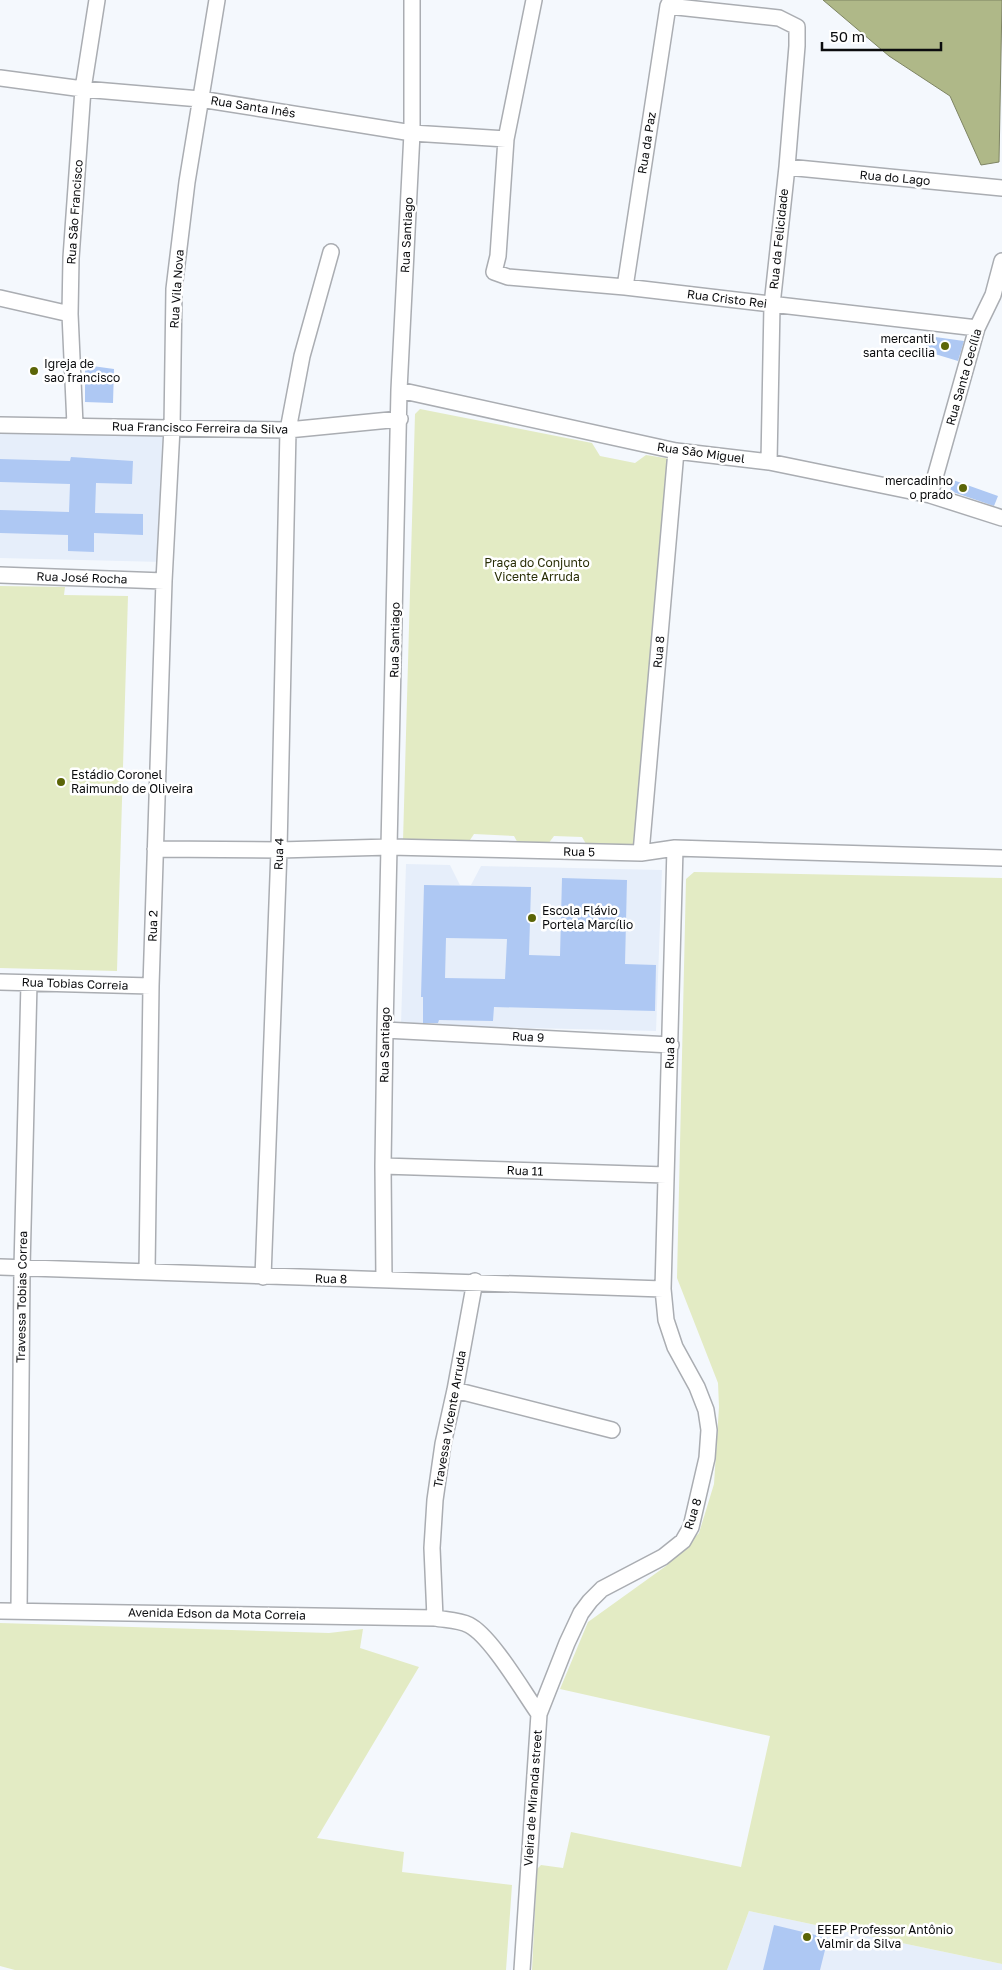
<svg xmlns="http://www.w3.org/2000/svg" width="1002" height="1970" font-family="'Golos Text',sans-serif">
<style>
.built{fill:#e6eefa}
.green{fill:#e3ebc4}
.water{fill:#afb888;stroke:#7e8463}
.building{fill:#aec8f3;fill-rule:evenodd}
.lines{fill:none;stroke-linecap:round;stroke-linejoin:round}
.street-casing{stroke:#aaadb2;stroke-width:18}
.street{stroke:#fff;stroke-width:15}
.poi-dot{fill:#5b6507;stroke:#fff;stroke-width:2}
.labels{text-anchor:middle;stroke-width:5;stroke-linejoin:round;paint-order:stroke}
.street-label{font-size:12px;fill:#0b0c0e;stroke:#fff}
.poi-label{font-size:12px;fill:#0b0c0e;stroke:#fff;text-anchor:start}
.park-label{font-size:12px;fill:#282d06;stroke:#fff}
</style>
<rect width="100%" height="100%" fill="#f4f8fd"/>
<path class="built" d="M0,421L166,425L163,562L0,558Z
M406,864L450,865L460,885H471L481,866L662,870L656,1031L401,1025Z
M749,1911L1002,1964V1970H727Z"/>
<path class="green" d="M420,409L592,443L600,456L635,463L646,455L671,459L636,845L589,849L582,837L554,836L545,848L520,847L514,836L474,834L466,846L403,841L415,414Z
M0,586L65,587L64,595L128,596L117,971L0,968Z
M694,872L1002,878V1964L749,1911L727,1970H532L537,1869L541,1865L563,1868L571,1832L741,1867L770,1736L560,1689L588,1622L666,1566L699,1533L714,1484L719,1407L718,1383L677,1278L686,879Z
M0,1623L329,1633L363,1629L360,1648L419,1667L317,1838L404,1852L402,1872L512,1885L506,1970H15L0,1966Z"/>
<path class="water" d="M823,0H1002L999,162L981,165L950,96L889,56Z"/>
<path class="building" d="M928,336L964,341L958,361L925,351Z
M85,365L114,369L113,403L85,402Z
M71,457L133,461L132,484L96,483L95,513L143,514V535L94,533V552L68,551V535L0,533V510L69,512L70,484L0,482V459L70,461Z
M953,480L998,496L994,506L950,491Z
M562,878L627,880L625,964L656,965L655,1011L494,1007L493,1021L439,1020L438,1023H423V997H421L424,885L531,887L529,955L560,956ZM446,938L507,939L505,979L445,978Z
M774,1925L828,1938L820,1970H763Z"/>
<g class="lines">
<g class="street-casing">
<path id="street" d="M534,0L506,139L498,256L494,272L508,277L625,287L977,328
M668,6L779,18L797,27V46L787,167L772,305L769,462
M0,78L83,89L200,99L412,133L506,139
M787,167L1002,188
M625,287L668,6L671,0
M0,298L70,314
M399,390L676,451L769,462L930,495L1002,518
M0,425L288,430L400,419
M75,425L70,314L71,258L83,89L97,0
M930,495L977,328L993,295L1002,261
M0,575L164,581
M155,849L279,850L390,847L641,853L675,848L1002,858
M641,853L676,451
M0,982L151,986
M385,1030L671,1045
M383,1166L666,1175
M0,1267L663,1289
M147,1271L151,986L164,581L172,428L174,289L187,182L217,0
M263,1277L279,850L288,430L302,356L331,252
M384,1280L383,1166L385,1030L399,390L412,133V0
M455,1390L612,1430
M0,1611L435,1618C446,1620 459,1620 469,1625C491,1636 524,1693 539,1714
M19,1611L22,1268L29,983
M435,1618L432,1548L435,1500L443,1444L455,1390L475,1281
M522,1970L539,1714L567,1643L581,1613L590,1601L602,1589L663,1557L683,1541L691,1527L707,1458L709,1430L706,1410L697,1387L675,1347L666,1320L663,1289L675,848"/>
</g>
<use href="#street" class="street"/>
</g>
<g class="poi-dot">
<circle cx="945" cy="346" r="5"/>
<circle cx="34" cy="371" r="5"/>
<circle cx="963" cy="488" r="5"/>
<circle cx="61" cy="782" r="5"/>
<circle cx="532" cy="918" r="5"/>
<circle cx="807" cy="1937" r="5"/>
</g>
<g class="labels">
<g class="street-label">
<text transform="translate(253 107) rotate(9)" y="4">Rua Santa Inês</text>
<text transform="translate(647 143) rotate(-81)" y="4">Rua da Paz</text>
<text transform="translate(895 178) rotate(5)" y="4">Rua do Lago</text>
<text transform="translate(75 212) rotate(-86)" y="4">Rua São Francisco</text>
<text transform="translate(407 235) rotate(-87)" y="4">Rua Santiago</text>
<text transform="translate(779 239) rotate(-84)" y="4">Rua da Felicidade</text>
<text transform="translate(177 289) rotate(-86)" y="4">Rua Vila Nova</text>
<text transform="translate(727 299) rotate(7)" y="4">Rua Cristo Rei</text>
<text transform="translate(964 377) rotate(-74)" y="4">Rua Santa Cecília</text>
<text transform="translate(200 428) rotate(1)" y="4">Rua Francisco Ferreira da Silva</text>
<text transform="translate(701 453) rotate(8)" y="4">Rua São Miguel</text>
<text transform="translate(82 578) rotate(2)" y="4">Rua José Rocha</text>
<text transform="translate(395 640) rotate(-89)" y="4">Rua Santiago</text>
<text transform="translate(659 652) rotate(-85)" y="4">Rua 8</text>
<text transform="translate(579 852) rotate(1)" y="4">Rua 5</text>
<text transform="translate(279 854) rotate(-88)" y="4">Rua 4</text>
<text transform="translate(153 926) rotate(-88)" y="4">Rua 2</text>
<text transform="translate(75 984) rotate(2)" y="4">Rua Tobias Correia</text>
<text transform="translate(528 1037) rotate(3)" y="4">Rua 9</text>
<text transform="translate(385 1045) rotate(-89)" y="4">Rua Santiago</text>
<text transform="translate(670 1053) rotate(-88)" y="4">Rua 8</text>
<text transform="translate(525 1171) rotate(2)" y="4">Rua 11</text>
<text transform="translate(331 1279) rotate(1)" y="4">Rua 8</text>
<text transform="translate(22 1297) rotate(-89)" y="4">Travessa Tobias Correa</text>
<text transform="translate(450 1419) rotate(-80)" y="4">Travessa Vicente Arruda</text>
<text transform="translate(693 1514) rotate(-73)" y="4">Rua 8</text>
<text transform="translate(217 1614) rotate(1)" y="4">Avenida Edson da Mota Correia</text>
<text transform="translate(533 1798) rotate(-86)" y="4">Vieira de Miranda street</text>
</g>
<g class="poi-label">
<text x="935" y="343" text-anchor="end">mercantil<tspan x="935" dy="14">santa cecilia</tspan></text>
<text x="44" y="368">Igreja de<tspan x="44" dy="14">sao francisco</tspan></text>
<text x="953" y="485" text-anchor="end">mercadinho<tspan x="953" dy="14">o prado</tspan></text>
<text x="71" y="779">Estádio Coronel<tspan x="71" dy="14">Raimundo de Oliveira</tspan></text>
<text x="542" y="915">Escola Flávio<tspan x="542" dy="14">Portela Marcílio</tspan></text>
<text x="817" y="1934">EEEP Professor Antônio<tspan x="817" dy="14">Valmir da Silva</tspan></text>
</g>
<g class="park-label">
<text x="537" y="567">Praça do Conjunto<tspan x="537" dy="14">Vicente Arruda</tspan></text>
</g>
</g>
<path d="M822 42v8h119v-8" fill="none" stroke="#0b0c0e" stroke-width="2.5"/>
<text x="830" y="42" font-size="15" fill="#0b0c0e" stroke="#ffffff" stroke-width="4" paint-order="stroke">50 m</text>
</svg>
